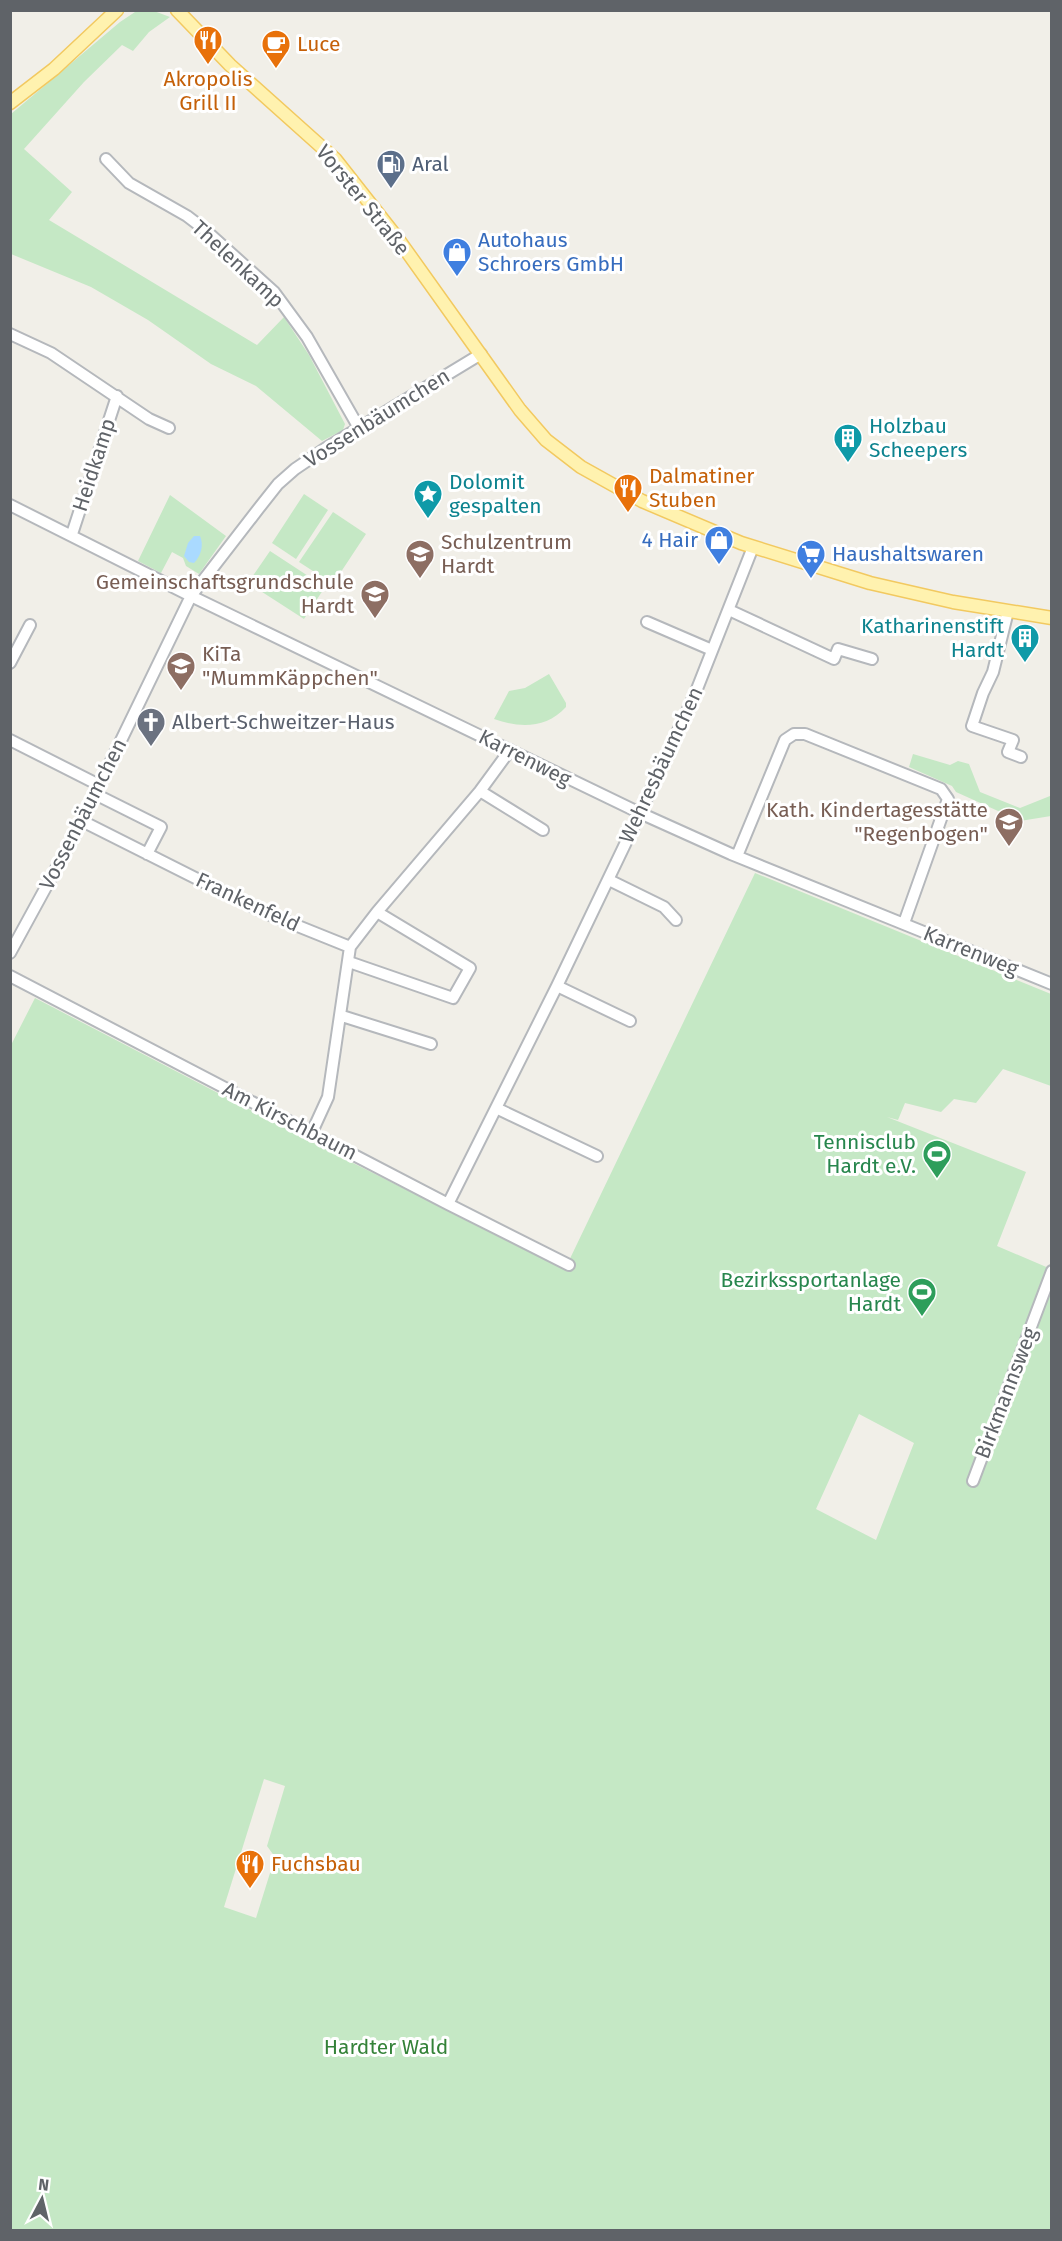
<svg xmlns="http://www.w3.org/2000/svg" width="1062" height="2241" font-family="'Fira Sans',sans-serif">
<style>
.green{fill:#c5e8c5;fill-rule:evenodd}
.water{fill:#aadaff}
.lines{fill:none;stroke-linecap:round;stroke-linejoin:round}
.minor-casing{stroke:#b5b8bc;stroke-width:14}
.major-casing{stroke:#f2c960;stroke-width:15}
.minor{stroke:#fff;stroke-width:10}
.major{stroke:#fff2af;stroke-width:12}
.labels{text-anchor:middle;stroke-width:6;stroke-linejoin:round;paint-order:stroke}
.food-label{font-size:21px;fill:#c56008;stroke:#fff;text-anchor:start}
.service-label{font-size:21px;fill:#4e5e75;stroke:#fff;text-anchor:start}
.street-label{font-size:21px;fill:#5f6368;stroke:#fff}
.shop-label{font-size:21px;fill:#366cbe;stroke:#fff;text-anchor:start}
.culture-label{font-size:21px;fill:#0d838f;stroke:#fff;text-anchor:start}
.education-label{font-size:21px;fill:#785e54;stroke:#fff;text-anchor:start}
.worship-label{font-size:21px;fill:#5b616d;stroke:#fff;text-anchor:start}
.leisure-label{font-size:21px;fill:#27864d;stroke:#fff;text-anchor:end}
.park-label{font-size:21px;fill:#348238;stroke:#fff}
</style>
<rect width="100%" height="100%" fill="#f1efe8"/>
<path class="green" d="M138,10L154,11L170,17L149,32L133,51L122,45L84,82L24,149L72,192L49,220L257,345L284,317L309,355L345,424L343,430L322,441L256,386L211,364L148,320L91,287L11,254V114L120,22Z
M304,494L328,510L296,559L272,543Z
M170,495L226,536L199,574L186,566L183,558L172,552L161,573L138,561Z
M333,512L366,534L333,584L299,562Z
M270,551L325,587L304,619L248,583Z
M549,674L566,703V707C546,729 519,728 494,719L509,691L525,688Z
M913,754L950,765L958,761L969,764L980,792L1020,808L1050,796L1051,792V816L1020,821L956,792L952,786L909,767Z
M755,873L1051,994V1086L1003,1069L976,1103L954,1099L941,1112L905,1103L898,1120L887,1117L1026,1172L997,1246L1051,1269V2230H11L10,1047L35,998L345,1159L565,1269ZM859,1414L914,1443L876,1540L816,1509ZM264,1779L285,1786L267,1846L275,1857L256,1918L224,1907Z"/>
<path class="water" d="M194,536H200C204,545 201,556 194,563L189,562L184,556L188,543Z"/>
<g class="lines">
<g class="minor-casing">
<path id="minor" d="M106,159L129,183L187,216L204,229L274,292L307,337L359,428
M10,334L51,353L149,419L169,428
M10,505L191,596L640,813L731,854L1052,984
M72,534L117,396
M729,610L834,659L838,649L872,659
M1008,611L993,672L983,693L972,726L1013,740L1008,752L1021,757
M647,622L712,650
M10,663L30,625
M10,740L99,785
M480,791L543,830
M95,794L161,827L147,854
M82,821L263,912L350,947
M737,856L785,740L794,734H805L941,789L948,799L904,923
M609,880L664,907L676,920
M10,953L82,821L191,596L259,508L278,484L295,469L326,448L481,354
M349,962L453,998L470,968L377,912
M10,976L448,1204L569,1265
M557,986L630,1021
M342,1016L431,1044
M496,1108L597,1156
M312,1132L328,1097L350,947L377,912L480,791L510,750
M448,1204L557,986L640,813L695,694L753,547
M973,1481L1052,1271"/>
</g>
<g class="major-casing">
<path id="major" d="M177,10L230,65L335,159L398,239L520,410L546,440L581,467L642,501L741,543L870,583L953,602L1052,618
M10,103L54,69L117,10"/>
</g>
<use href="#minor" class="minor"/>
<use href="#major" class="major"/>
</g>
<defs>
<g id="restaurant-pin" transform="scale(1.5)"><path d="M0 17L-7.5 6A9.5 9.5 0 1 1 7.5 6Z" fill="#e8710a" stroke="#fff"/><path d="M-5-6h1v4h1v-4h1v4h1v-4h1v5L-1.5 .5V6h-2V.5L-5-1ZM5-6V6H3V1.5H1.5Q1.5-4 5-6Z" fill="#fff"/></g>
<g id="cafe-pin" transform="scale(1.5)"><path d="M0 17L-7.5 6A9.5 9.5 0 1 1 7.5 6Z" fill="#e8710a" stroke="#fff"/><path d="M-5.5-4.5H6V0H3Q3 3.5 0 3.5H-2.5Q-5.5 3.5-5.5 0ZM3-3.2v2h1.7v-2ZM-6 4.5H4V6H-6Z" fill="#fff"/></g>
<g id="fuel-pin" transform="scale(1.5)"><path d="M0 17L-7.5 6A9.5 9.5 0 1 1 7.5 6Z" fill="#5c6f8a" stroke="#fff"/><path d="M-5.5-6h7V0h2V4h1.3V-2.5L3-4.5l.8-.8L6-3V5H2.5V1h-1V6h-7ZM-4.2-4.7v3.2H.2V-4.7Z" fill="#fff"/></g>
<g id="shop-pin" transform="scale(1.5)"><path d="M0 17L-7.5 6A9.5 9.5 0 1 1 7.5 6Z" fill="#3f7fe0" stroke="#fff"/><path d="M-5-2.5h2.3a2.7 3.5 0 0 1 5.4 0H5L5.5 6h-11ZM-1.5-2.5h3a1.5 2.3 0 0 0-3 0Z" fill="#fff"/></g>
<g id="building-pin" transform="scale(1.5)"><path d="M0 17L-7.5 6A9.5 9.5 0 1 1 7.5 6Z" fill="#0f9aa8" stroke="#fff"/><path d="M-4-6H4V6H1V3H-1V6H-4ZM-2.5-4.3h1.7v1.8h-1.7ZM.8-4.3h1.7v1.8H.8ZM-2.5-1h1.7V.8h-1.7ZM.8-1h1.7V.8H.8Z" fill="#fff"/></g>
<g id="sight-pin" transform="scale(1.5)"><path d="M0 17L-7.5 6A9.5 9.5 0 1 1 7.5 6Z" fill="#0f9aa8" stroke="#fff"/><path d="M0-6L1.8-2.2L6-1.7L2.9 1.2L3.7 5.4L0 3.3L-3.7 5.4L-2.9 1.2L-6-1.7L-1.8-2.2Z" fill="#fff"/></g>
<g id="school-pin" transform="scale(1.5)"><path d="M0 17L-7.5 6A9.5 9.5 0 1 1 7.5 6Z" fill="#8d6e63" stroke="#fff"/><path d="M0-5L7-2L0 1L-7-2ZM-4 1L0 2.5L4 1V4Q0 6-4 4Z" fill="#fff"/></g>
<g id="supermarket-pin" transform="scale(1.5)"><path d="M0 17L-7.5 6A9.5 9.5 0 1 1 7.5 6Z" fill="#3f7fe0" stroke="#fff"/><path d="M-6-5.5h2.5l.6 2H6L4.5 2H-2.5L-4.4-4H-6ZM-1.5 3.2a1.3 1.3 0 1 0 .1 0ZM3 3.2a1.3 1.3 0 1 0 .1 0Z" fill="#fff"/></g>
<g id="church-pin" transform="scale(1.5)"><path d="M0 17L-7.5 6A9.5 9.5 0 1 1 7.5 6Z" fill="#6b7280" stroke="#fff"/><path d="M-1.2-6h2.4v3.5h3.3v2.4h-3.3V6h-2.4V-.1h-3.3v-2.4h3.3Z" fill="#fff"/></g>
<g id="stadium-pin" transform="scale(1.5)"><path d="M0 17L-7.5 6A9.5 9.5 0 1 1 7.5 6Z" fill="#2e9e5b" stroke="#fff"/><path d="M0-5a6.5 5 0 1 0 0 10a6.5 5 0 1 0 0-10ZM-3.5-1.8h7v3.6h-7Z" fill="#fff"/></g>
</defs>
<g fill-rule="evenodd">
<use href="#restaurant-pin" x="208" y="40"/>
<use href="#cafe-pin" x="276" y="44"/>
<use href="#fuel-pin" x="391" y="164"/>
<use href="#shop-pin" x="457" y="252"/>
<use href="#building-pin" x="848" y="438"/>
<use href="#restaurant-pin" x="628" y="488"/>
<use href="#sight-pin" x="428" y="494"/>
<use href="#shop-pin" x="719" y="540"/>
<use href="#school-pin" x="420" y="554"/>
<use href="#supermarket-pin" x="811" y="554"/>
<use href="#school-pin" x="375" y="594"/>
<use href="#building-pin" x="1025" y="638"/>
<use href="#school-pin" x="181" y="666"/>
<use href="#church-pin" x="151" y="722"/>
<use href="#school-pin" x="1009" y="822"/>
<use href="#stadium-pin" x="937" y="1154"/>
<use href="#stadium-pin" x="922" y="1292"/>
<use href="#restaurant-pin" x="250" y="1864"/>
</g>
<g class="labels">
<g class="food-label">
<text x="297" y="51">Luce</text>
<text x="208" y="86" text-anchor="middle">Akropolis<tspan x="208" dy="24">Grill II</tspan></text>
<text x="649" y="483">Dalmatiner<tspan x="649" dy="24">Stuben</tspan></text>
<text x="271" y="1871">Fuchsbau</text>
</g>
<g class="service-label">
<text x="412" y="171">Aral</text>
</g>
<g class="street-label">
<text transform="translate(363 200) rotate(51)" y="7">Vorster Straße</text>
<text transform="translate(238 264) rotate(43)" y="7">Thelenkamp</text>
<text transform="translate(377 418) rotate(-32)" y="7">Vossenbäumchen</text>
<text transform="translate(94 465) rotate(-72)" y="7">Heidkamp</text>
<text transform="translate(525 758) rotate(27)" y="7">Karrenweg</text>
<text transform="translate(661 765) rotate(-65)" y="7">Wehresbäumchen</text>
<text transform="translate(83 814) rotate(-63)" y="7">Vossenbäumchen</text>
<text transform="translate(248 902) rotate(25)" y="7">Frankenfeld</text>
<text transform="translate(971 951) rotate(22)" y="7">Karrenweg</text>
<text transform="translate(290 1121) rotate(27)" y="7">Am Kirschbaum</text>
<text transform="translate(1006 1393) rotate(-69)" y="7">Birkmannsweg</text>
</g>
<g class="shop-label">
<text x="478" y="247">Autohaus<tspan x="478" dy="24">Schroers GmbH</tspan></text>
<text x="698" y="547" text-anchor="end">4 Hair</text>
<text x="832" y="561">Haushaltswaren</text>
</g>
<g class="culture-label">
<text x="869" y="433">Holzbau<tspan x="869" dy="24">Scheepers</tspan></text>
<text x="449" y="489">Dolomit<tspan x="449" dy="24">gespalten</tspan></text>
<text x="1004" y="633" text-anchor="end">Katharinenstift<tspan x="1004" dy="24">Hardt</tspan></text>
</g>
<g class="education-label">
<text x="441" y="549">Schulzentrum<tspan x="441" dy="24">Hardt</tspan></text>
<text x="354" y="589" text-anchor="end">Gemeinschaftsgrundschule<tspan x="354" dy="24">Hardt</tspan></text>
<text x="202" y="661">KiTa<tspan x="202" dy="24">"MummKäppchen"</tspan></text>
<text x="988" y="817" text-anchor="end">Kath. Kindertagesstätte<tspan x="988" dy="24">"Regenbogen"</tspan></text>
</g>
<g class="worship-label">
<text x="172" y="729">Albert-Schweitzer-Haus</text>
</g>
<g class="leisure-label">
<text x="916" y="1149">Tennisclub<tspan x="916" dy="24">Hardt e.V.</tspan></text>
<text x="901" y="1287">Bezirkssportanlage<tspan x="901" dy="24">Hardt</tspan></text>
</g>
<g class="park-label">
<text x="386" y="2054">Hardter Wald</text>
</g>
</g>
<rect width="1062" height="2241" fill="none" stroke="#5f6368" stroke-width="24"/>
<g transform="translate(42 2199) rotate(7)" stroke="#ffffff" stroke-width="4.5" paint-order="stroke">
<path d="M0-4.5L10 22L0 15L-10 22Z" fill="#5f6368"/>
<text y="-9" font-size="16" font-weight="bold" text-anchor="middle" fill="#5f6368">N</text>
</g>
</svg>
